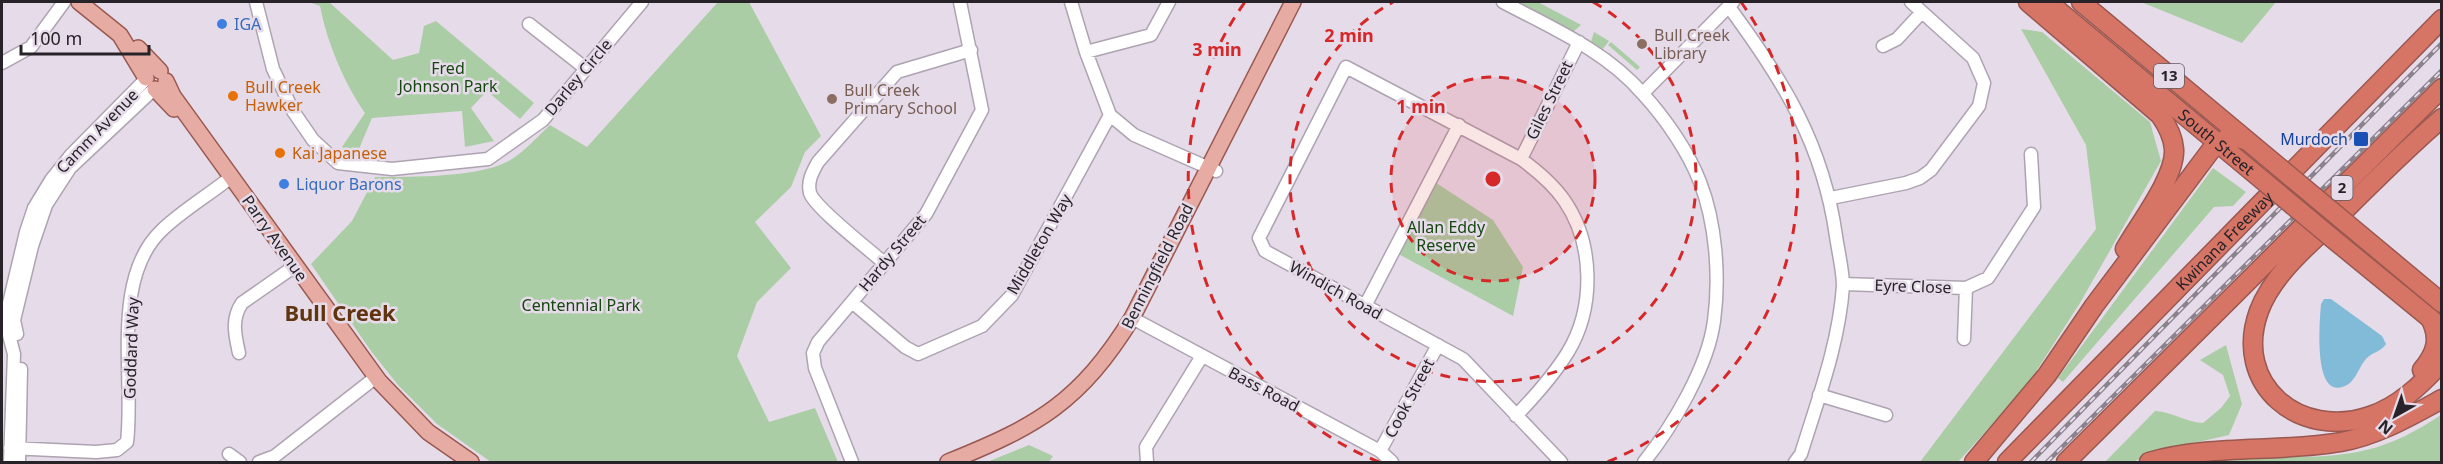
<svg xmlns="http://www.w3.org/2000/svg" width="2443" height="464" font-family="'Noto Sans',sans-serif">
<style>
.green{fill:#abcda6}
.water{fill:#82bbd7}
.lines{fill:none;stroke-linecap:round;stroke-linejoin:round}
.minor-casing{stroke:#aea3b1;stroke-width:15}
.major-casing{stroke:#995850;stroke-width:18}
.highway-casing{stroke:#995850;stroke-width:21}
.minor{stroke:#fff;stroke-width:12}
.major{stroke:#e6aca3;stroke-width:15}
.highway{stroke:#d67466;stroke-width:18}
.rail-casing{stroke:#8a828c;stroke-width:4.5}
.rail{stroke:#e6dbe9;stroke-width:2;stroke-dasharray:7;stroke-linecap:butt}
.highway-bridge-casing{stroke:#995850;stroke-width:21;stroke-linecap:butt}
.highway-bridge{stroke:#d67466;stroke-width:18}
.ring{fill:none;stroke:#d62828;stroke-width:3;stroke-dasharray:10 8}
.shop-dot{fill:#3f7fe0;stroke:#e6dbe9;stroke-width:2}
.education-dot{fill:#8d6e63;stroke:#e6dbe9;stroke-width:2}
.food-dot{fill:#e8710a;stroke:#e6dbe9;stroke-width:2}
.transit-dot{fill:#1a4fb4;stroke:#e6dbe9;stroke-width:2}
.labels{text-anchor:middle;stroke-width:5;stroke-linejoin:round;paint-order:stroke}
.shield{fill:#e6dbe9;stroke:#605a62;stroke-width:1.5}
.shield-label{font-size:15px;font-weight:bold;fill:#272328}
.shop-label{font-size:16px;fill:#366cbe;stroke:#e6dbe9;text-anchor:start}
.education-label{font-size:16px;fill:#785e54;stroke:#e6dbe9;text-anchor:start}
.park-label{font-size:16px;fill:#15480f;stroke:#e6dbe9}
.street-label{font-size:16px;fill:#272328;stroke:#e6dbe9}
.food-label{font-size:16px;fill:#c56008;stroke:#e6dbe9;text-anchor:start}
.transit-label{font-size:16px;fill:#164399;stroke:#e6dbe9;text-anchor:end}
.district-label{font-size:22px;font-weight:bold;fill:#60340f;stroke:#e6dbe9}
.centre{fill:#d62828;stroke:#e6dbe9;stroke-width:3}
.ring-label{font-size:18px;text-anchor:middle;font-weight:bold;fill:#d62828;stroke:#e6dbe9;stroke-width:5;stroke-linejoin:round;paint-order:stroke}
</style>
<rect width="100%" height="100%" fill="#e6dbe9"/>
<path class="green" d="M309,2H329L393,60L419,53L424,26L436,21L534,103L520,119L487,91L471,108L494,141L465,147L462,111L372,118L356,156L342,147L365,113C344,83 327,42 320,6Z
M718,2H749L821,136L805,152L791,187L755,222L791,268L757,302L737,356L769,422L815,408L838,462H491L437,424L398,385L371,351L311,264L352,221L375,177C409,177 484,178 512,159C526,150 538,136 550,125L587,147Z
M1512,2H1538L1581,25L1573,32Z
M2141,2H2276L2242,43Z
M2021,29L2042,32L2150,122L2161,161L2080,303L2026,387L1958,462H1920L2096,229L2086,145Z
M1594,32L1609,41L1602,50L1591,42Z
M1611,42L1640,67L1637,70L1608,45Z
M2213,168L2246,192L2233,206L2214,207L2063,382L2058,378Z
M1430,179L1493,220L1523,267L1513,316L1393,251Z
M2226,345L2242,404L2229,435L2167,449L2132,462H2105L2155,411C2174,412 2184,422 2203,423L2221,408L2230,396L2223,375L2200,360Z
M2441,415V462H2204C2257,452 2313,463 2366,450C2393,444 2418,430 2441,415Z
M1029,445L1053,456L1049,462H987Z"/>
<path class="water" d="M2324,299H2331L2382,336L2386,344C2382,351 2374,352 2368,357C2359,365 2356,382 2345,386C2312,401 2320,318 2321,304Z"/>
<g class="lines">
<g class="minor-casing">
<path id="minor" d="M256,2L273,69L293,111L313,140L338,163L392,169L488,159L543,120L642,2
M1071,2L1086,52L1110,115L1134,135L1216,171
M1503,2C1552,28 1606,51 1643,94C1665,118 1688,151 1700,182C1716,223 1720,277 1714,321C1708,367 1672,427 1644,462
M1729,7C1783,80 1823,144 1836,236C1838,251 1843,270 1843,286C1839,344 1818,399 1801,454L1795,462
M529,24L585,68
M1883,46L1897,39L1922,12
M1086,52L1151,35L1169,2
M2,63L31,47L64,2
M1643,93L1733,2
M1521,159L1579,42
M1831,198L1906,183L1920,178L1931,170L1979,106L1984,83L1973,58L1911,2
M884,263C870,250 815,208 810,193C807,181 813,171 818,162L897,72L971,50
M1843,284L1966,288L1988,278L2034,207L2031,154
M852,302L905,347L918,354L982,326L1012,295L1110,115
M1365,306L1459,125
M1132,318L1380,451L1392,462
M17,334L14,320L32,246L46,205L70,168L154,89
M1964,339L1966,288
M239,353C235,335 231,319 242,303L295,266
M1819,395L1886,415
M1516,416C1535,396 1554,375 1568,352C1595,307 1594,243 1564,200C1553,184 1536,170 1521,159L1346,67L1259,238L1265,251L1463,359L1561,462
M10,448L96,452L117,450L127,442C135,377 110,279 162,230C183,210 209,195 231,177
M1380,451L1438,345
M229,454L240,462
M10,462L14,354L5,320L26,232L34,208L51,180L71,155L146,79
M19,462L21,369
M259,462L275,456L376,377
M852,462L815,368L813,353L818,342L926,214L982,110L960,2
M1147,462L1146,447L1202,356"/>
</g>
<g class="major-casing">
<path id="major" d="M79,2L120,35L146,78
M138,48L160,71
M166,81L173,96L379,381L428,432L471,462
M155,89L174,109
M948,462C1038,426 1080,402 1132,318L1293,2"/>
</g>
<g class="highway-casing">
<g id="highway">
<path d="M2028,2L2160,115C2167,125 2173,136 2174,149C2176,177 2139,224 2125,249"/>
<path id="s1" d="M2048,2L2266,183"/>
<path d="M2081,2L2280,168"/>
<path d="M2442,118C2406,149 2373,182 2340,215C2311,243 2273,273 2259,311C2232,385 2300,440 2370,416C2398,407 2422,384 2442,362"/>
<path d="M2346,223L2442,303"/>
<path d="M2332,238L2442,328"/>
<path d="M2422,370C2436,353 2441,339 2430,318"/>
<path d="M1974,462L2047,375L2094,306L2211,150L2229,136L2245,140"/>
<path id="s2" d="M2007,462L2442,19"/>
<path d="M2066,462L2442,88"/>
<path d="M2149,462C2212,444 2277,453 2341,442C2378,435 2409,417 2442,399"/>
</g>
</g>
<use href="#minor" class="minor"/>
<use href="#major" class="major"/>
<use href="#highway" class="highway"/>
<g class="rail-casing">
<path id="rail" d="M2031,462L2442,43
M2047,462L2442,70"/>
</g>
<use href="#rail" class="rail"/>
<g class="highway-bridge-casing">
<path id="highway-bridge" d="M2280,168L2346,223
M2266,183L2332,238"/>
</g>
<use href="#highway-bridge" class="highway-bridge"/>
</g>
<circle cx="1493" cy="179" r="102" fill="#d62828" fill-opacity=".12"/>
<g class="ring">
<circle cx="1493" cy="179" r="102"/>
<path d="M1593 2A203 203 0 1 1 1393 2"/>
<path d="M1379 462A305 305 0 0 1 1245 2M1741 2A305 305 0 0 1 1607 462"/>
</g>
<g class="shop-dot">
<circle cx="222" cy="24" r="6"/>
<circle cx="284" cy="184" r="6"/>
</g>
<g class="education-dot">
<circle cx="1642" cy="44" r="6"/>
<circle cx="832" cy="99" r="6"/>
</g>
<g class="food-dot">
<circle cx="233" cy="96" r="6"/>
<circle cx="280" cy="153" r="6"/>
</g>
<rect class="transit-dot" x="2353" y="131" width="16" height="16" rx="3"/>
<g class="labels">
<g class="shield">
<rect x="2154" y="64" width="30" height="24" rx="4.5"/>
<rect x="2331.5" y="176" width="21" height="24" rx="4.5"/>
</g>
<g class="shield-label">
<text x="2169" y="81">13</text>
<text x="2342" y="193">2</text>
</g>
<g class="shop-label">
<text x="234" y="30">IGA</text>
<text x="296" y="190">Liquor Barons</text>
</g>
<g class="education-label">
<text x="1654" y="41">Bull Creek<tspan x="1654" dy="18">Library</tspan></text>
<text x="844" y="96">Bull Creek<tspan x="844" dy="18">Primary School</tspan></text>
</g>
<g class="park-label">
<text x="448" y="74">Fred<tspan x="448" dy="18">Johnson Park</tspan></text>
<text x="1446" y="233">Allan Eddy<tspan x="1446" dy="18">Reserve</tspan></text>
<text x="581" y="311">Centennial Park</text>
</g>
<g class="street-label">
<text transform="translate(578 77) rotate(-50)" y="6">Darley Circle</text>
<text transform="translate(1549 100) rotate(-64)" y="6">Giles Street</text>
<text transform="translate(97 131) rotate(-46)" y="6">Camm Avenue</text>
<text dy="6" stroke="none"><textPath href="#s1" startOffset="219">South Street</textPath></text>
<text transform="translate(275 238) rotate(55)" y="6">Parry Avenue</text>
<text dy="6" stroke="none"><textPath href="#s2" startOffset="310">Kwinana Freeway</textPath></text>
<text transform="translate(1039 244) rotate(-60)" y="6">Middleton Way</text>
<text transform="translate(892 253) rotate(-50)" y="6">Hardy Street</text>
<text transform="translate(1157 266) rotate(-63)" y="6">Benningfield Road</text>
<text transform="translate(1913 286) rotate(2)" y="6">Eyre Close</text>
<text transform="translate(1336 290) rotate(29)" y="6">Windich Road</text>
<text transform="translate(131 348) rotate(-88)" y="6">Goddard Way</text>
<text transform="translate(1264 389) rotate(28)" y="6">Bass Road</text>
<text transform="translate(1409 398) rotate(-62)" y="6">Cook Street</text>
</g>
<g class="food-label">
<text x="245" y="93">Bull Creek<tspan x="245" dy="18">Hawker</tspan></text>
<text x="292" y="159">Kai Japanese</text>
</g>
<g class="transit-label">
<text x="2348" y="145">Murdoch</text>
</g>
<g class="district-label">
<text x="340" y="321">Bull Creek</text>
</g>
</g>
<circle cx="1493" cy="179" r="9" class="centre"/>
<g class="ring-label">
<text x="1349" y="42">2 min</text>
<text x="1217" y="56">3 min</text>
<text x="1421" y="113">1 min</text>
</g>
<rect width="2443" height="464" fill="none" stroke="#272328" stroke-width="6"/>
<g transform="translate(2395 416) rotate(220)" stroke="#e6dbe9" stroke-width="4.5" paint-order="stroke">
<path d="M0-4.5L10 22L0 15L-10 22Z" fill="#272328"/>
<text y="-9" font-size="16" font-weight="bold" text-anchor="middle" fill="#272328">N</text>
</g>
<path d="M21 45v9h128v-9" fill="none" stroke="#272328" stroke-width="3"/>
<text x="30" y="45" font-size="18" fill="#272328" stroke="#e6dbe9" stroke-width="4.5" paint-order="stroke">100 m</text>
</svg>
